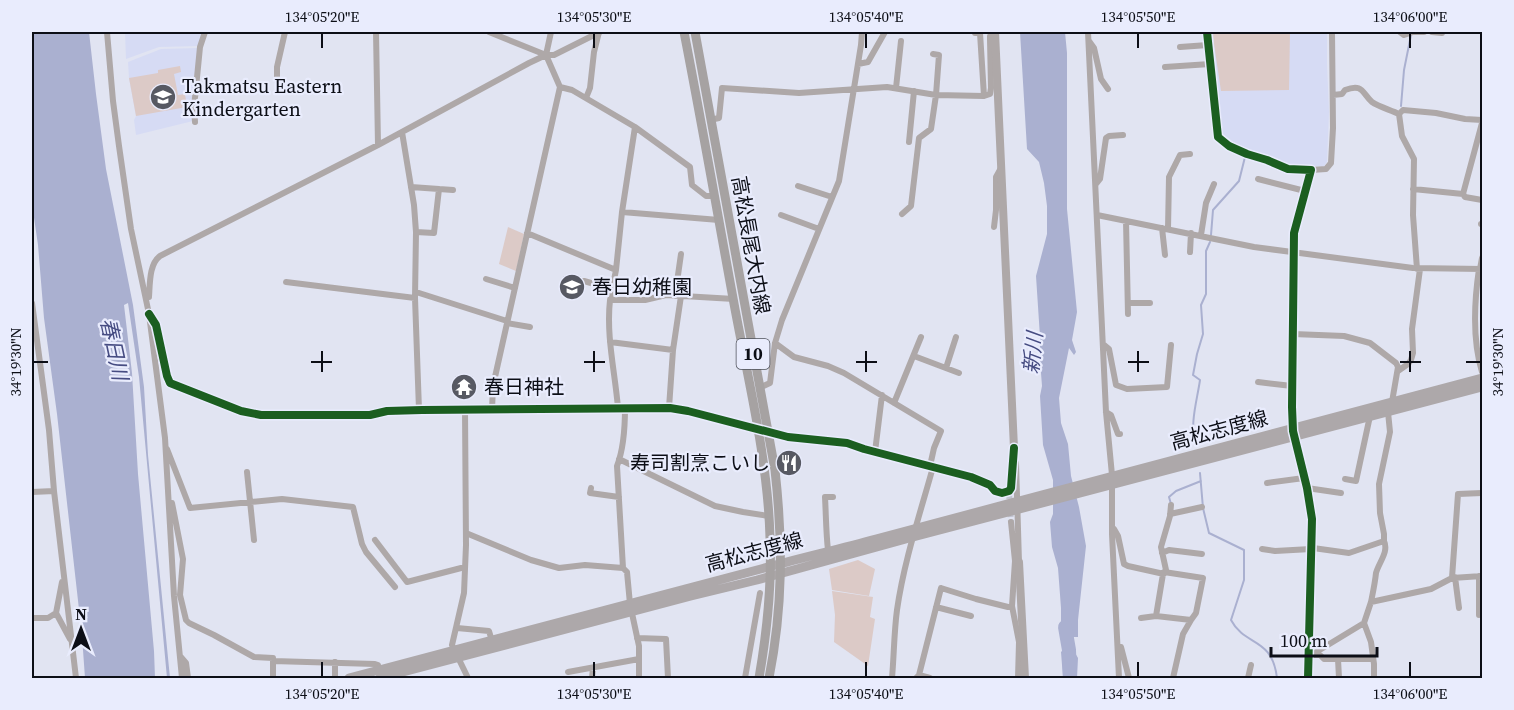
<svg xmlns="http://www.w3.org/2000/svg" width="1514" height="710" font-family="'Source Serif 4','Noto Sans JP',serif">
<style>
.built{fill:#d6dbf4}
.green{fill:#dccac7}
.water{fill:#aab0d0}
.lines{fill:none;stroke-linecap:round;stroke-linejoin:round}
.stream{stroke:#aab0d0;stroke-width:2}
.river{stroke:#aab0d0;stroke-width:14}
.minor-tunnel{stroke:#c1c4d1;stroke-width:6;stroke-dasharray:6 3;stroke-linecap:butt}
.minor{stroke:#aea8a8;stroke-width:6}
.tertiary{stroke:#aea8a8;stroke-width:8}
.secondary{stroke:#ada8aa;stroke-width:9}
.primary{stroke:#a6a2a2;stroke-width:9}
.cycleway-casing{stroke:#e9ecfd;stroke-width:11}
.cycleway{stroke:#1b5e20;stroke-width:8}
.ticks{fill:none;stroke:#0c0e16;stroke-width:2}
.labels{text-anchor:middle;stroke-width:4.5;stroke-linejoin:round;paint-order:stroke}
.shield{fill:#e9ecfd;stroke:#4e515b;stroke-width:1.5}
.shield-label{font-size:18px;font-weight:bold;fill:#0c0e16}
.poi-label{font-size:20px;fill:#0c0e16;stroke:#e9ecfd;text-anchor:start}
.street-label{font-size:20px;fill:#0c0e16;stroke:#e9ecfd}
.water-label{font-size:21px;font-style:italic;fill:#464c82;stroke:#e9ecfd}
.neatline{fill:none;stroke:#0c0e16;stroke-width:2}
.ticks-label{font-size:15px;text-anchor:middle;fill:#0c0e16}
</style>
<rect width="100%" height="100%" fill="#e1e4f2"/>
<path class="built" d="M125,32H202L199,46L159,47L126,59Z
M1211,32H1327V64L1329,112L1327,162L1324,166L1289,167L1267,157L1244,149L1225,136L1223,134Z
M198,48L193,121L136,135L134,120L136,116L129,78L128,62L161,49Z"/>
<path class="green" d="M1213,32H1290L1289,90L1221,91L1214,44Z
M180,66L181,72L174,74L178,95L185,94L187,107L136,116L129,78L158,73V70Z
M508,227L524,234L516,271L499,264Z
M858,560L875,569L869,596L832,590L829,569Z
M832,591L873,597L870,617L875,619L868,666L834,642L835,615Z"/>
<path class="water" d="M32,32H89L96,94L106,169L133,305L144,387L148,455L170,678H167L139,377L128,303L124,305L132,373L138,474L154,651L155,678H85L82,636L57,414L44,318L38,245L32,204Z
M1020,32H1065L1067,53V209L1077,312L1072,340L1076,352L1074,355L1069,348L1059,398L1061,423L1068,444L1071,476L1079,507L1086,546L1078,620V637H1071V644H1065V638H1061V608L1058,568L1052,547L1050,522L1053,514V480L1043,445L1040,396L1042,386L1040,360V337L1036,276L1047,234V206L1044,183L1039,162L1027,149Z
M1063,650L1074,651L1078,658L1077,678H1063L1061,652Z"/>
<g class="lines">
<path class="stream" d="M1213,58L1222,135L1228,141
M1401,106L1404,70L1411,35
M1211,235L1213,210L1239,181L1245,157
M1196,445C1189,425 1197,401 1200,380L1193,375L1197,354L1203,334L1201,305L1206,294V251L1210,242
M1200,473L1203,508L1209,533L1244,550V580L1231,620C1245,647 1272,636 1277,678
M1171,504L1169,497L1176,491L1201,481"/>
<path class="river" d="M1065,627L1069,650L1070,678"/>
<path class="minor-tunnel" d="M1009,493L1011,522"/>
<path class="minor" d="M107,32L113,101L119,146L131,229L149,314L165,438L174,596L182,678
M376,32L378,145
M489,32L546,55
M551,32L546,55L560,87L572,90L635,127L622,212L616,270
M1088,32L1106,412L1112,475V534L1119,678
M1207,32L1218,137L1229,146L1247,154L1267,160L1288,169L1311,170L1294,233L1292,407L1293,431L1307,488L1312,519L1308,678
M1400,32L1404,35L1413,32H1424
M1432,32L1442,33V32
M975,33H980L984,96
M1089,41L1094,48L1101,79L1108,89
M1180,47L1208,45
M858,64L868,62L885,32
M1165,67L1210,64
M277,80V67L285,32
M896,88L901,41
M1333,95L1342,94L1345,90C1363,83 1362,93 1372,102C1379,107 1391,110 1399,114
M586,98L590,88L594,52L599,32
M710,120L719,118L722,88L799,93L887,87L936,95L984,96L990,94L991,88L990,39V36L995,33
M195,122L194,108L200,47L205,32
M635,127L690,167L692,185L706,196H715
M402,132L414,205L416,232L415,298L419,410
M909,142L914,91
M1311,170L1326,169L1331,163L1333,128L1332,32
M1258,179L1305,191
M1096,184L1100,179L1106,138L1109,136L1123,135
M798,186L832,197
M411,187L453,190
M1413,189L1463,194L1482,123
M1463,194L1465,197L1482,200
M622,212L719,220
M902,214L911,206L919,138L931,129L936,95L939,55L933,54
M781,215L819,229
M1097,215L1254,247L1413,268L1482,269
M1126,221L1128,314
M1481,224H1482
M994,227L996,210V177L1001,168
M1162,228L1165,255
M1168,229L1169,177L1180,155L1190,154
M416,232L434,233L439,189
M527,233L616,270L610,300
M1201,235L1206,203L1214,184
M1190,252L1191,233
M1417,269L1413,215L1414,159L1402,136L1399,114L1403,110L1436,113L1465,119L1482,120
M1479,269C1474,303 1472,339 1482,372
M1480,269L1482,258
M486,279L515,288
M584,281L612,289
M286,282L415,298
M416,292L507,321
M675,296L681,254
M149,297C150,284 149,264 160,256L378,145L529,63L546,55H554L600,32
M32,303L49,430L54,491L76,678
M1128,303H1150
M149,314L156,325L167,376L170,383L241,411L261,415H370L387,411L422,410L670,408L688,411L788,437L847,443L864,449L971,477L990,485L995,491L1002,493L1009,491L1011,488L1014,448
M507,323L530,327
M1293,334L1344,336L1370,343L1396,363L1398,367L1392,402
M610,342L673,350
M775,343L794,357L828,366L844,373L941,431L934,448L930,466
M1103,344L1109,349L1116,385L1127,389L1167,387L1171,345
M914,356L959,373
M946,368L956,337
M1398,371L1408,364L1411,360L1413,353L1412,329L1420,269
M1258,382L1292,386
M759,388L770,383L775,343L782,320L839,181L861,45L862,32
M894,403L921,337
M618,408C615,372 606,336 610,300H645L666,295L734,299
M669,408L673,350L681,296
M465,410L466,545L464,593L452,645L468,678
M492,410L493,386L497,368L560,87
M1106,412L1111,415L1118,434H1120
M167,449L190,508L282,499L353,507L362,544L366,552L395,587
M875,452L882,395
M619,459L715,506L743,512L769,516
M1016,463L1019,562
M247,472L254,540
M1345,479L1356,481L1370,416
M1267,483L1304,478
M591,488L590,493L619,497
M1307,488L1341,493
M32,492L54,491
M172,503L183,559L180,595L186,620L189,623L214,635L254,657L273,658V678
M1170,514L1202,507
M1011,522L1015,561L1018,562
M1114,529L1118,536L1124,564L1128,566L1164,574L1166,570L1161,547L1170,516L1171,505
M466,533L531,560L559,568L585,565L623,568L627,572L630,604L639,646V678
M375,540L407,582L465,567
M1384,541V534L1380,513L1379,484L1390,432L1388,412
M1262,549L1275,551L1311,549L1313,548L1349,553L1384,541C1389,552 1379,562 1376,573C1375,583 1373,592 1371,602
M828,550C826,533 826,515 825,497H833
M1162,553L1169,550L1202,554
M1015,561L1012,606L1019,642L1018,678
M623,568L617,466C624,448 625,428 625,408
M1163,574L1156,616L1191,620L1196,613L1203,578L1164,572
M1479,576V615
M1455,577L1459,608
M1452,578L1458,494L1482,493
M62,582L56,613L70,639
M936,607L971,616
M32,618H48L56,613
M1141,618L1156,616
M457,628L489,631L492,641
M637,638L666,639L668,678
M1121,647L1129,678
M1313,655H1320L1324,659H1373
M180,656L186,663L188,678
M1308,657L1364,623
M1338,659L1339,678
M273,661L375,664L378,665L379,670
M335,662V678
M568,672L639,659
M919,675L941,588L976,599L1008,607L1012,606
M592,678L593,668
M745,678L760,593
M892,678C894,656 894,632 897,610C904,561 920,514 933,467
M916,678L919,675L930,678
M1173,678L1183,634L1191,620
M1248,678L1251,665
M1374,678V664L1371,642L1364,623L1371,602L1431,589L1452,578L1482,576"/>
<path class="tertiary" d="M995,32L1014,448
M1019,562L1025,678"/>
<path class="secondary" d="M349,678L757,570C796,559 836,550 876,539C1078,484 1280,431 1482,378
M380,678L691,596L757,580L913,537L1482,387"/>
<path class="primary" d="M684,32C702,124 718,217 735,309C749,384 768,461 770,538C772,586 767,632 759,678
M695,32L775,470C783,542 783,607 769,678"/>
<g class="cycleway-casing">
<path id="cycleway" d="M1207,32L1218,137L1229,146L1247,154L1267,160L1288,169L1311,170L1294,233L1292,407L1293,431L1307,488L1312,519L1308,678
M149,314L156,325L167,376L170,383L241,411L261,415H370L387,411L422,410L670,408L688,411L788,437L847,443L864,449L971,477L990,485L995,491L1002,493L1009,491L1011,488L1014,448"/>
</g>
<use href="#cycleway" class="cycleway"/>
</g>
<path class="ticks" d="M322,33V48M594,33V48M866,33V48M1138,33V48M1410,33V48M322,351V372M594,351V372M866,351V372M1138,351V372M1410,351V372M33,362H48M311,362H332M584,362H605M856,362H877M1128,362H1149M1400,362H1421M1466,362H1481M322,662V677M594,662V677M866,662V677M1138,662V677M1410,662V677"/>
<defs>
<g id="school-disc" transform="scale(1.35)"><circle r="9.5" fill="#575963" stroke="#e9ecfd"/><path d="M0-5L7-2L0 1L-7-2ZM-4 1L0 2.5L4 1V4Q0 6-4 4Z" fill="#fff"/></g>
<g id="temple-disc" transform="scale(1.35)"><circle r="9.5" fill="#575963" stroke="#e9ecfd"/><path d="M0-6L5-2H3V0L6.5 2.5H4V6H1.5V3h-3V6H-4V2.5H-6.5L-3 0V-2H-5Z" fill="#fff"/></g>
<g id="restaurant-disc" transform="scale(1.35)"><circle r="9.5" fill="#575963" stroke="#e9ecfd"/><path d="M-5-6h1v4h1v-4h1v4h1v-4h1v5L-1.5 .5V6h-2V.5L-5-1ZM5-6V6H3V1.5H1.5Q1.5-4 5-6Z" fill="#fff"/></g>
</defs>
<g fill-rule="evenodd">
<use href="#school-disc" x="163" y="97"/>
<use href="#school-disc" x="572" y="287"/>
<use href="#temple-disc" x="464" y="387"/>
<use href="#restaurant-disc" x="789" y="463"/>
</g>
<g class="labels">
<rect class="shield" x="736.5" y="339" width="33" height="30" rx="4.5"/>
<g class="shield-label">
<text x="753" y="360">10</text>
</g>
<g class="poi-label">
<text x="182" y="93">Takmatsu Eastern<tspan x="182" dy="23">Kindergarten</tspan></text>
<text x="592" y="294">春日幼稚園</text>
<text x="484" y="394">春日神社</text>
<text x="770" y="470" text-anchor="end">寿司割烹こいし</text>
</g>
<g class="street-label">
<text transform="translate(751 245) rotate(80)" y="7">高松長尾大内線</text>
<text transform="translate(1219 430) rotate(-15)" y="7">高松志度線</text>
<text transform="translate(754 552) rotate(-15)" y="7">高松志度線</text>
</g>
<g class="water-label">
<text transform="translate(114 349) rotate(78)" y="7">春日川</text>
<text transform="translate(1033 353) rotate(-84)" y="7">新川</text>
</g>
</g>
<rect width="1514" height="710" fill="none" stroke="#e9ecfd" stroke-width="66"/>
<g transform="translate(81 629)" stroke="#e9ecfd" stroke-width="4.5" paint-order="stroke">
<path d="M0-4.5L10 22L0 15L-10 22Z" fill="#0c0e16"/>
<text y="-9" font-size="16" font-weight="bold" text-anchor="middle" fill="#0c0e16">N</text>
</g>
<path d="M1271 647v9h106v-9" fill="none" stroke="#0c0e16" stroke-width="3"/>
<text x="1280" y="647" font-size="18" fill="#0c0e16" stroke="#e9ecfd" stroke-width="4.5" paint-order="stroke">100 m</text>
<rect x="33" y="33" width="1448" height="644" class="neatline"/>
<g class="ticks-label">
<text x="322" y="22">134°05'20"E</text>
<text x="594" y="22">134°05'30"E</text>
<text x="866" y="22">134°05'40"E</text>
<text x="1138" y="22">134°05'50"E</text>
<text x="1410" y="22">134°06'00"E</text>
<text transform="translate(16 362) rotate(-90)" y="5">34°19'30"N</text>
<text transform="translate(1498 362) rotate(-90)" y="5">34°19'30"N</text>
<text x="322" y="699">134°05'20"E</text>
<text x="594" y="699">134°05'30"E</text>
<text x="866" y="699">134°05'40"E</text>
<text x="1138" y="699">134°05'50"E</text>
<text x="1410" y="699">134°06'00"E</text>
</g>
</svg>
